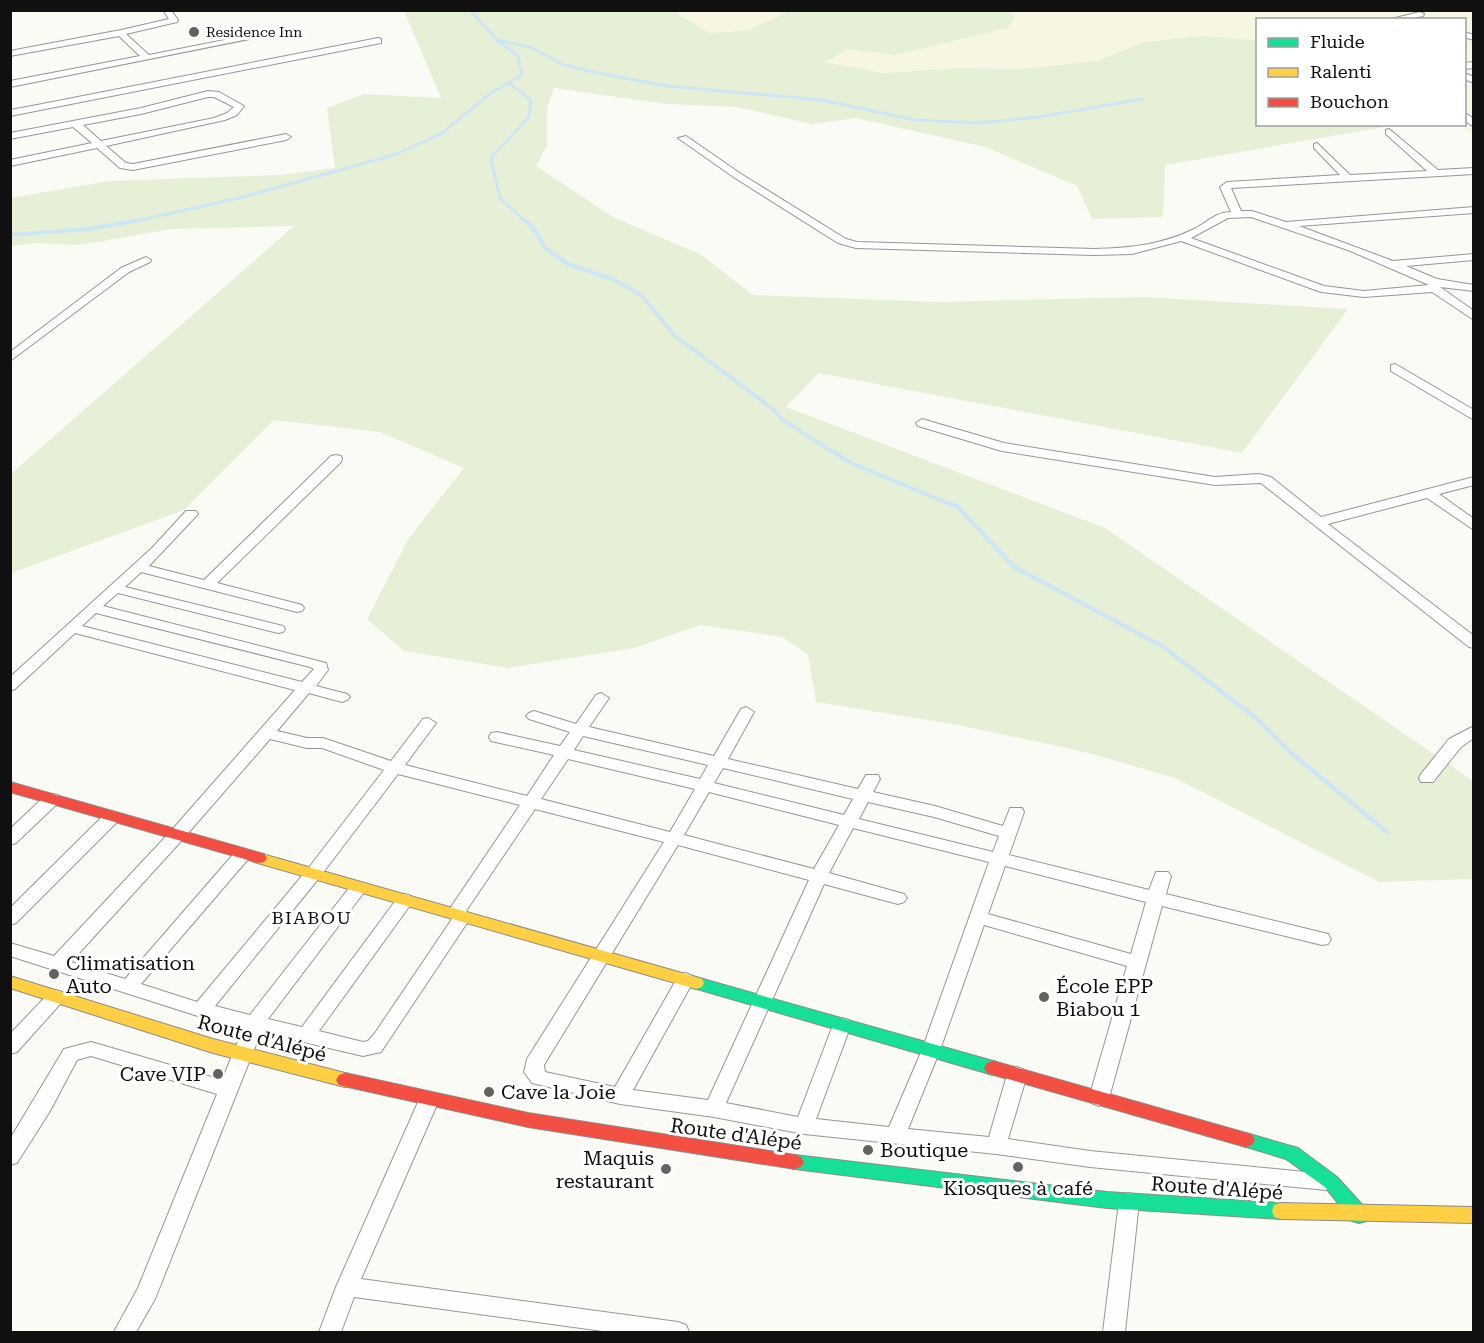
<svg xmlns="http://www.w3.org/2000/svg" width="1484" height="1343" font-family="'Roboto Serif',serif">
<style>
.farmland{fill:#f7f6e3}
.green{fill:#e5f0d7}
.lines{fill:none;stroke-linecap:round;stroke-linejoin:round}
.stream-far2{stroke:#cee6f4;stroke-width:3}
.stream-far1{stroke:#cee6f4;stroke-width:4}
.stream{stroke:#cee6f4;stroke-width:4.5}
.street-casing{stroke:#969694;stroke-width:2}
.fast-casing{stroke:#8c8c8a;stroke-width:2}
.slow-casing{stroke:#8c8c8a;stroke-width:2}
.jam-casing{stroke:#8c8c8a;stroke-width:2}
.street{fill:#fefefe;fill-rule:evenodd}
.fast{fill:#16e098;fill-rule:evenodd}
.slow{fill:#ffcf43;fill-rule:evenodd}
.jam{fill:#f24e42;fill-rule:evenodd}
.poi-dot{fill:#626260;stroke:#fff;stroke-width:2}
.labels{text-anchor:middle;stroke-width:6;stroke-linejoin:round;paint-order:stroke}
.far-poi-label{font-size:14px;fill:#101010;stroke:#fff;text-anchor:start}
.neighbourhood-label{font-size:18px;letter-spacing:1.5px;fill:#101010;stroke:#fff}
.near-poi-label{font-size:20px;fill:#101010;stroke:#fff;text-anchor:start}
.near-street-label{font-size:20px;fill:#101010;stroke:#fff}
</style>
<rect width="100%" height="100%" fill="#fbfbf6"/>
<path class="farmland" d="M672,11L673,10L792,11L749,30L709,33Z
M1007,11H1473V135L1460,125L1464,124V20H1258L1257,41L1202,36L1144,42L1097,61L1019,69L957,68L884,73L823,62L848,49L895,55L951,41L1014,17Z"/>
<path class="green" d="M792,10H1007L1015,17L1008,28L895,55L848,49L824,62L884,73L957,68L1019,69L1097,61L1144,42L1202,36L1253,40L1257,41L1258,124L1396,125L1165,165L1163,217L1092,219L1077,186L985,147L856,118L812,124L737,107L667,104L554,88L547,108V145L536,166L613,217L700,254L753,295L939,302L1144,297L1348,309L1242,453L819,373L786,407L1105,528L1473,781V879L1379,882L1175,778L1085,752L959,725L816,702L808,655L782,637L700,625L634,648L508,668L404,651L367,619L409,538L464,468L380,432L274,420L184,510L11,573V474L294,226L171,229L79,245L37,243L11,246V198L109,181L281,175L335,168L327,108L364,94L441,98L404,11H673L709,33L749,30Z"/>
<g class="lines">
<path class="stream-far2" d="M497,40L530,47L564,65L598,73L667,86L822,100L915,120L979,123L1039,117L1142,99
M509,83L531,100L529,117L491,158L500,198L526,222
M132,222L243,197L397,154L442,133L491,93L522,75L518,56L497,40L470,10"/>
<path class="stream-far1" d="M525,220L534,229L545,248L568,264L615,280L642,296L675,336L773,409L784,421L851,463L957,507
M10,235L88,229L140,220"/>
<path class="stream" d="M956,505L1014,567L1162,646L1256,718L1290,752L1387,832"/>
<g class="street-casing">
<path id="street" d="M163,10H171L178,20L177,22L126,34L149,55L270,31L274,34L10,87V81L140,56L119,36L10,56V51L121,30L169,19Z
M1420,12L1424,14L1423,16L1405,20H1387Z
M1464,32L1474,35V40L1464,37Z
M378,38L381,39V43L10,116V110L32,106Z
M1474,62V68L1464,69V63Z
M1464,73L1474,77V83L1464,79Z
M208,91L219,92L244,106L237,115L225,120L106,146L126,163L133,164L286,134L291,137L286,140L133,170L120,168L97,148L10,166V160L92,143L73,127L10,139V133L141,108ZM208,97H214L234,107L227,113L214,118L101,141L83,125L141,114Z
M1464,112L1474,119V127L1464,120Z
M1389,129L1438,170L1474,168V174L1231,188L1241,211H1252L1286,222L1474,207V213L1299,226L1393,261L1474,254V260L1406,266L1437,279L1474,285V291L1440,287L1474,311V320L1432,292L1364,297L1321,292L1181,241L1132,254L1094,255L856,248L838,243L735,178L678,138L686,136L741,174L846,239L857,242L1094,249C1129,248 1162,245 1194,229C1207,223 1215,212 1231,212L1220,187L1227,182L1340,175L1314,148V144L1317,143L1350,175L1427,171L1386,134V130ZM1251,217L1348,250L1429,285L1364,291L1324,286L1191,238L1228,218Z
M146,257L151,260L150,262L129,272L10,361V352L121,268Z
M1395,364L1474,410V420L1391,371V365Z
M922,419L1004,443L1215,477L1259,474L1271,477L1321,517L1474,477V485L1439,494L1474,519V530L1427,498L1328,524L1474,636V648L1469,647L1261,483L1215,485L1002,451L918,426L916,423Z
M336,455L341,456L342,459L341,462L217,583L302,605L304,608L302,611L297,612L141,572L125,587L283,626L285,629L283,632L278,633L118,593L103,606L326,663L328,670L316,686L347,694L350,697L347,700L342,702L309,693L277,731L307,738H323L391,761L423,719L428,718L436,723L405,765L527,796L554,755L491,741L489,737L491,733L497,732L560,746L570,732L529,719L526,716L529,713L534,711L576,724L596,695L601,693L609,698L589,727L714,756L741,709L746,707L754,712L728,759L858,789L866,775H878L880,779L873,792L935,806L1003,826L1010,808H1022L1024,812L1009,855L1149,890L1156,872H1168L1171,876L1166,894L1328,934L1331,939L1328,944L1322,945L1162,906L1109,1098L1106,1103L1099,1106L1092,1103L1089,1098L1127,966L984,925L940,1050L908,1129L989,1137L1007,1075L1010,1070L1017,1067L1024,1070L1027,1075L1008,1139L1090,1151L1326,1174L1333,1176L1336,1182L1333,1188L1326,1190L1090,1167L996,1154L804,1134L714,1117L620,1104L532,1083L524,1072L527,1059L664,842L535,809L466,911L472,916L469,920L381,1052L363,1056L261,1032L155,1299L136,1332H114L138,1288L217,1094L91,1056L77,1060L50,1111L17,1163L10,1165V1139L64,1049L91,1042L222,1080L244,1027L201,1017L10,956V943L54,956L171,831L295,690L75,633L15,689L10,691V677L152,548L186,511H196L198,514L149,566L204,580L331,456ZM96,613L310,667L314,669L302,682L82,626ZM583,736L708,765L700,779L574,750ZM270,739L307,748H322L384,770L307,870L197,1002L141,984L249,858L251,854L249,850H237L125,979L71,962L183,839ZM568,759L695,789L670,832L541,799ZM723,768L853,799L844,815L714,783ZM398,774L520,805L449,910L446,914L452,919L375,1033L368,1041L363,1042L319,1031L411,904L414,900L411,896L405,894L399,896L302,1027L268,1019L365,891L368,887L365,883H353L250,1015L215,1006L319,878ZM709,792L839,825L814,869L684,835ZM868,802L934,817L999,836L993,852L859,819ZM853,828L989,862L922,1050L889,1127L816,1119L851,1025L849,1020L842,1018L835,1020L833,1025L798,1117L726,1103L824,884L898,904L904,902L907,898L904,894L829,873ZM678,845L809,880L708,1100L633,1090L694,980L691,975L685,973L679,975L615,1087L545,1072L544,1065ZM1005,866L1146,902L1131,954L988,914Z
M1474,726V738L1461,747L1433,782H1421L1419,778L1421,774L1449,739Z
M52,794L58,795L60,799L58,803L16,843L10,845V829L46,795Z
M112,811L118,813L120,817L118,821L16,923L10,925V908L106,813Z
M56,990L62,992L65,997L62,1002L17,1052L10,1054V1034L50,992Z
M429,1092L436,1095L439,1100L361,1279L678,1322L686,1325L689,1332H610L354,1297L341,1332H319L336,1287L419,1100L422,1095Z
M1129,1193L1136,1196L1139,1202L1125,1332H1103L1119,1202L1122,1196Z"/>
</g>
<g class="fast-casing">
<path id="fast" d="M696,977L993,1061L999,1063L1002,1068L999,1073L993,1075L690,987L688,983L690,979Z
M1246,1133L1298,1148L1337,1177L1366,1209L1368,1215L1366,1221L1359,1223L1352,1221L1325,1187L1286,1159L1240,1145L1237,1140L1240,1135Z
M795,1155L1107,1192L1281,1203L1288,1205L1290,1211L1288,1217L1281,1219L1107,1208L795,1169L789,1167L786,1162L789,1157Z"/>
</g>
<g class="slow-casing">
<path id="slow" d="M259,853L696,977L702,979L704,983L702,987L696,989L254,862L251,858L254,854Z
M10,976L213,1039L345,1073L351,1075L354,1080L351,1085L345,1087L213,1053L10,988Z
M1281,1203L1474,1207V1223L1281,1219L1274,1217L1272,1211L1274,1205Z"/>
</g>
<g class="jam-casing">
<path id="jam" d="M10,782L264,854L267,858L264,862L259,863L10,792Z
M993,1061L1246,1133L1252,1135L1255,1140L1252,1145L1246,1147L987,1073L984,1068L987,1063Z
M345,1073L528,1113L795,1155L801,1157L804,1162L801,1167L795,1169L528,1127L339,1085L336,1080L339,1075Z"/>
</g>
<use href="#street" class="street"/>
<use href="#fast" class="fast"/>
<use href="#slow" class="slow"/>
<use href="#jam" class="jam"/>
</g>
<g class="poi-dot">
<circle cx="194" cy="32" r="6"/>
<circle cx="54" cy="974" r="6"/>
<circle cx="1044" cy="997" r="6"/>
<circle cx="218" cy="1074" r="6"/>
<circle cx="489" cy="1092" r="6"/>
<circle cx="868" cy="1150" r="6"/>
<circle cx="1018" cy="1167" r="6"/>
<circle cx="666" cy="1169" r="6"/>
</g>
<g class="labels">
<g class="far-poi-label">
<text x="206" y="37">Residence Inn</text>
</g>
<g class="neighbourhood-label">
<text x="312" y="924">BIABOU</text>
</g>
<g class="near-poi-label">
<text x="66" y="970">Climatisation<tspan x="66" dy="23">Auto</tspan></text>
<text x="1056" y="993">École EPP<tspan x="1056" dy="23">Biabou 1</tspan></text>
<text x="206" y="1081" text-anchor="end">Cave VIP</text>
<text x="501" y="1099">Cave la Joie</text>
<text x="880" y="1157">Boutique</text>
<text x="654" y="1165" text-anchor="end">Maquis<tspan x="654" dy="23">restaurant</tspan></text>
<text x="1018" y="1195" text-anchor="middle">Kiosques à café</text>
</g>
<g class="near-street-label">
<text transform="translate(262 1038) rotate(15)" y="7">Route d'Alépé</text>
<text transform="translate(736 1134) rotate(8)" y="7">Route d'Alépé</text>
<text transform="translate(1217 1188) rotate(4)" y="7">Route d'Alépé</text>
</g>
</g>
<rect width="1484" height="1343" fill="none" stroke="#101010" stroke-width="24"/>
<rect x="1256" y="18" width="210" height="108" fill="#ffffff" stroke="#9f9f9f" stroke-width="1.5"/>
<rect x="1268" y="38" width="30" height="9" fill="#16e098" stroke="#9f9f9f" stroke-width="1.5"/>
<text x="1310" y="48" font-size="18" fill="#101010">Fluide</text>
<rect x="1268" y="68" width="30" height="9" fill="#ffcf43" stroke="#9f9f9f" stroke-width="1.5"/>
<text x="1310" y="78" font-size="18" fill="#101010">Ralenti</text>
<rect x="1268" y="98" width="30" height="9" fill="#f24e42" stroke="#9f9f9f" stroke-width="1.5"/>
<text x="1310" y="108" font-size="18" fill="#101010">Bouchon</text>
</svg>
